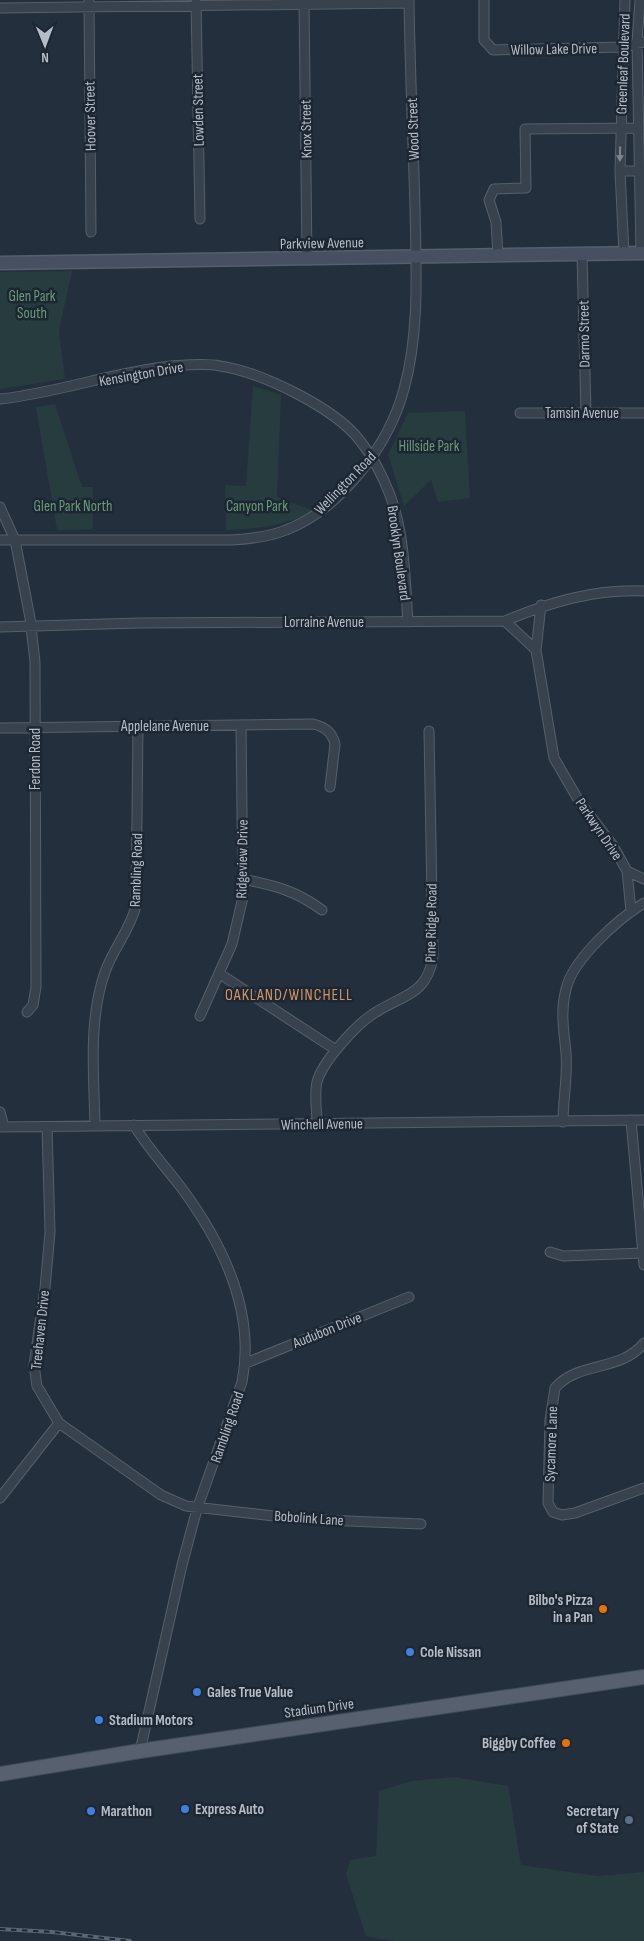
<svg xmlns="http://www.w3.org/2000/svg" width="644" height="1941" font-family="'Sofia Sans Condensed',sans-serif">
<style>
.green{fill:#263c3f}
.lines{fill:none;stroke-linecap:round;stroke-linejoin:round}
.street-casing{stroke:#565f6c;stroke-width:11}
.secondary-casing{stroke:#565f6c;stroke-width:15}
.primary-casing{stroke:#414a57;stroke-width:16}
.street{stroke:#38414e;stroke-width:9}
.secondary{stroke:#465061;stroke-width:12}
.primary{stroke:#56606e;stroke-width:14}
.rail-casing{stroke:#5a6575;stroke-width:4}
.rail{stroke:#1d2633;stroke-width:2;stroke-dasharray:5.5;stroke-linecap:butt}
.oneway{fill:#7c8592}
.food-dot{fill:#e8710a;stroke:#1d2633;stroke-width:2}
.shop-dot{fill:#3f7fe0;stroke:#1d2633;stroke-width:2}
.service-dot{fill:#5c6f8a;stroke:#1d2633;stroke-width:2}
.labels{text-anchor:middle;stroke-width:5;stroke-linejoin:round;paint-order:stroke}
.street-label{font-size:15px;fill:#b4bcc9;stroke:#1d2633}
.park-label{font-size:15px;fill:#6b9a76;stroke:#1d2633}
.poi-label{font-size:15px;font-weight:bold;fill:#b4bcc9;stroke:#1d2633;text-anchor:start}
.neighbourhood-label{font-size:16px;letter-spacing:1px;fill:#d59563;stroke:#1d2633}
</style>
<rect width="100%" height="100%" fill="#242f3e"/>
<path class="green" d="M72,271L59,331L65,379L0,389V272Z
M253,386L281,395L277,497L314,511C282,527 261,528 226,530L225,485L246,486Z
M55,404L82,487H93V529L57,530L36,407Z
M465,411L470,498L438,502L431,480L404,506L388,455L408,413Z
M454,1777L508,1786L521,1865L598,1876L644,1872V1941H394L366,1936L346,1875L350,1860L376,1856L379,1791L412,1781Z"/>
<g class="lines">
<g class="street-casing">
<path id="street" d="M89,0L91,232
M304,0L307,259
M484,0V40L493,50L622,47L644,42
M640,0L637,42L641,253
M196,2L200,219
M0,8L409,3
M620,171H641
M624,254L620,171L625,0
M582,255L586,413
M498,256L496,222L489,200L494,189L526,188L525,129L639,128
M0,399C58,393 113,372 171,366C187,365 204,363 220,366C261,372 336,408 361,442C373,457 383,477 390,495C405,535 405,580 408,622
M520,413H644
M0,507L15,540L30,618L35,662L36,987L33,1005L27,1012
M0,540H231C249,539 269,537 286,530C341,509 389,445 404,389C420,331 416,268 415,208C413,139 410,69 409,0
M505,621L536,650L554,758L579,801L612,844L627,871L631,911
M0,627L140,623L505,621C550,602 594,589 644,591
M536,650L541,605
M0,728L313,724C325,727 332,732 335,744L330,787
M627,871L644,879
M243,879C275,886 295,890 322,910
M220,974L336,1050
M200,1016L232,944L243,897L241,725
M0,1112L4,1127
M631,1120L644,1265
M563,1122C563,1099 568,1075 566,1053C564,1031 560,1012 566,989C573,959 618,919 644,903
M317,1124C317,1111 314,1094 317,1082C322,1062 356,1025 373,1014C401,995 427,996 433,957L429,731
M134,1125C147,1147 164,1165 180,1186C222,1242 256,1311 242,1382L197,1509L182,1565L140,1751
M95,1126C94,1076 88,1020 105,972C113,949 130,930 136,906L138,726
M0,1127L644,1120
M47,1127L50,1232L45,1288L34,1365L37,1386L59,1423L161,1495L186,1506L300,1519L421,1524
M550,1252L563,1256L643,1253
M644,1343C621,1372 578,1361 555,1388L550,1420L548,1503L553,1512L562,1515L575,1513L644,1488
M246,1363L409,1297
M0,1498L59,1423"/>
</g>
<g class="secondary-casing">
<path id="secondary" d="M0,263L644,253"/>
</g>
<g class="primary-casing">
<path id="primary" d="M0,1774L140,1751L644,1677"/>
</g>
<use href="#street" class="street"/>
<use href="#secondary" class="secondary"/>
<use href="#primary" class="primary"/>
<g class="rail-casing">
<path id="rail" d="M0,1929L52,1932L130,1941"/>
</g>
<use href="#rail" class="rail"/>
</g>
<defs><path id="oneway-solid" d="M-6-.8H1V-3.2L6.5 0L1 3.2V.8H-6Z" transform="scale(1.25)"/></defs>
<use class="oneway" href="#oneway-solid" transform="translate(620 154) rotate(91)"/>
<g class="food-dot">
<circle cx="603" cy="1609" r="5"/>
<circle cx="566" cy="1743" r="5"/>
</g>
<g class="shop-dot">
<circle cx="410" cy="1652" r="5"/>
<circle cx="197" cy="1692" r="5"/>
<circle cx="99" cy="1720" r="5"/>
<circle cx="185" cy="1809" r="5"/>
<circle cx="91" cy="1811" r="5"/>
</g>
<circle class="service-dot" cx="629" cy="1820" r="5"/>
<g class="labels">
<g class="street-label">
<text transform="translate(554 49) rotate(-1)" y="5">Willow Lake Drive</text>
<text transform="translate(623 64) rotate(-88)" y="5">Greenleaf Boulevard</text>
<text transform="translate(198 110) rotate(-91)" y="5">Lowden Street</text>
<text transform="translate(90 116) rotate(-91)" y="5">Hoover Street</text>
<text transform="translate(306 129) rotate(-91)" y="5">Knox Street</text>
<text transform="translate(413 129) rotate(-92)" y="5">Wood Street</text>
<text transform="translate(322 243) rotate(-1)" y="5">Parkview Avenue</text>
<text transform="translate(584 334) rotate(-91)" y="5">Darmo Street</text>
<text transform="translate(141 374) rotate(-10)" y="5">Kensington Drive</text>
<text x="582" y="418">Tamsin Avenue</text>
<text transform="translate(345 483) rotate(-46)" y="5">Wellington Road</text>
<text transform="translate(399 553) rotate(82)" y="5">Brooklyn Boulevard</text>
<text x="324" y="627">Lorraine Avenue</text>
<text x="165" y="731">Applelane Avenue</text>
<text transform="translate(35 759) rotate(-90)" y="5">Ferdon Road</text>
<text transform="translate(599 829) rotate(56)" y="5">Parkwyn Drive</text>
<text transform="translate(242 859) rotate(-89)" y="5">Ridgeview Drive</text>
<text transform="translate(136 870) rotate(-88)" y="5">Rambling Road</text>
<text transform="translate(431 923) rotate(-89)" y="5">Pine Ridge Road</text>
<text transform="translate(322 1124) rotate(-1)" y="5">Winchell Avenue</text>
<text transform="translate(40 1330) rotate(-84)" y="5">Treehaven Drive</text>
<text transform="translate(327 1330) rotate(-22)" y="5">Audubon Drive</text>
<text transform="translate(227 1427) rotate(-71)" y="5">Rambling Road</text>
<text transform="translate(551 1444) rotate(-88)" y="5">Sycamore Lane</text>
<text transform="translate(309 1518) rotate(4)" y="5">Bobolink Lane</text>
<text transform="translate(319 1708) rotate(-8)" y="5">Stadium Drive</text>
</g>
<g class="park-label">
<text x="32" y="301">Glen Park<tspan x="32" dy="17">South</tspan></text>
<text x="429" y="451">Hillside Park</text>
<text x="73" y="511">Glen Park North</text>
<text x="257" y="511">Canyon Park</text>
</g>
<g class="poi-label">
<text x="593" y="1605" text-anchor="end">Bilbo's Pizza<tspan x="593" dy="17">in a Pan</tspan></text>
<text x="420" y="1657">Cole Nissan</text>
<text x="207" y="1697">Gales True Value</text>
<text x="109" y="1725">Stadium Motors</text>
<text x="556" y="1748" text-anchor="end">Biggby Coffee</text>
<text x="195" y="1814">Express Auto</text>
<text x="101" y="1816">Marathon</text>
<text x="619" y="1816" text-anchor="end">Secretary<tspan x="619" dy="17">of State</tspan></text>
</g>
<g class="neighbourhood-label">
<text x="289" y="1000">OAKLAND/WINCHELL</text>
</g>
</g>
<g transform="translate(45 45) rotate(179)" stroke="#1d2633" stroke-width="4" paint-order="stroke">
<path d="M0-4L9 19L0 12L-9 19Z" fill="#b4bcc9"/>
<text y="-8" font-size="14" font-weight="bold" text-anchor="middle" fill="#b4bcc9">N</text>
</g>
</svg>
